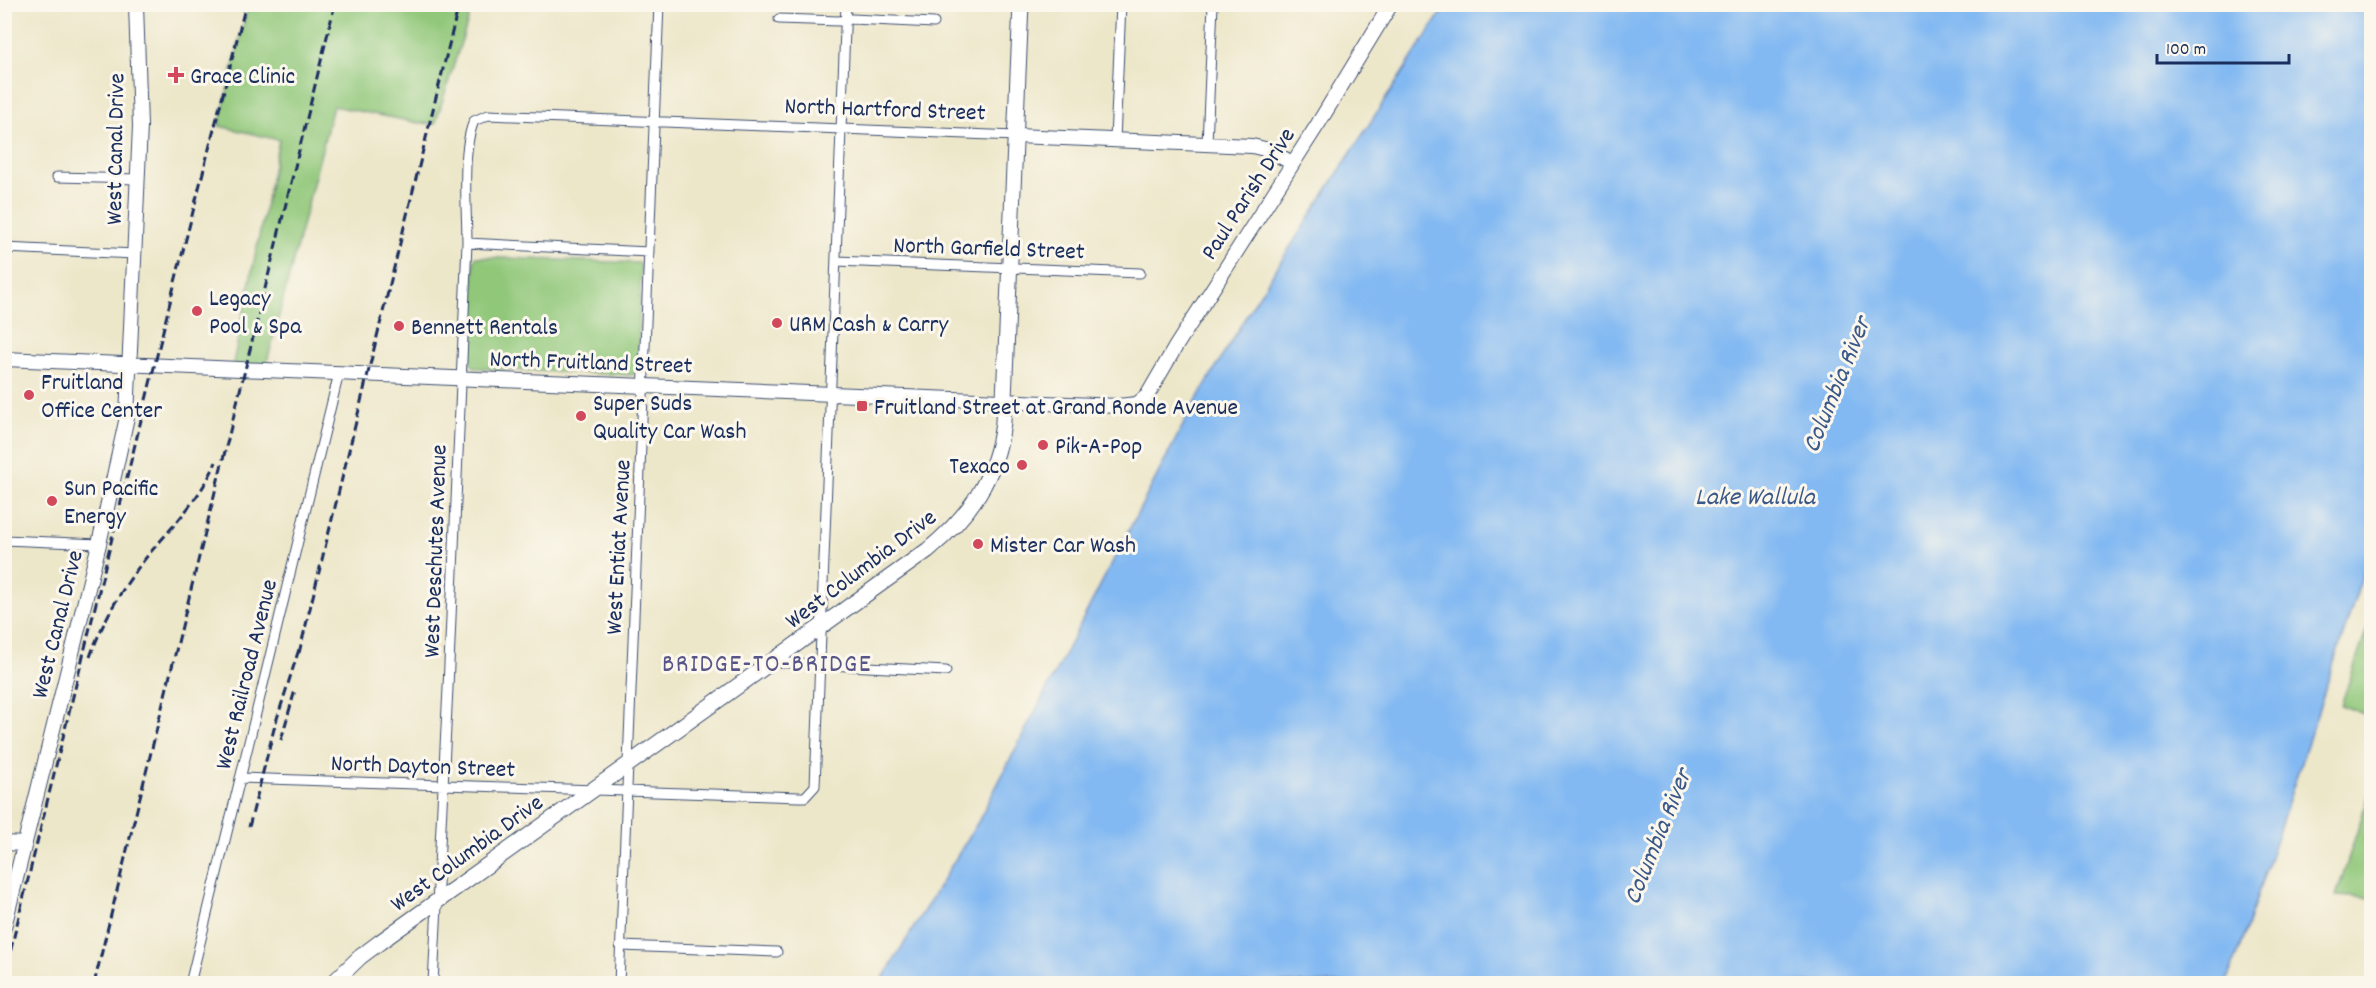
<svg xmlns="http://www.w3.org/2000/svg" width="2376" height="988" font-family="Dekko,sans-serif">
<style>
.green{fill:#90c779;stroke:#567b6c;stroke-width:1.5}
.water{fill:#83b9f2;stroke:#4f74a8;stroke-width:1.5}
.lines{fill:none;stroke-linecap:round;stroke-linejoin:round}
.street-casing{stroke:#3a4b6e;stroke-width:11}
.secondary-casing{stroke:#3a4b6e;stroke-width:16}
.primary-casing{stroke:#3a4b6e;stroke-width:17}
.street{stroke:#fff;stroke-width:9}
.secondary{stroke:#fff;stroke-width:14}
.primary{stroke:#fff;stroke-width:15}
.rail{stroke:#1b2f5e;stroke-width:3;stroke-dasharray:9 4.5;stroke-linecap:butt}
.poi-dot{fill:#d1495b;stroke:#fbf7ec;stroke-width:2}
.labels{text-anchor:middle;stroke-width:6;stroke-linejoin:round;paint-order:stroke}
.poi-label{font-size:24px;fill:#1b2f5e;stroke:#fbf7ec;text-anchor:start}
.street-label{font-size:24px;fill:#1b2f5e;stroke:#fbf7ec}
.water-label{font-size:26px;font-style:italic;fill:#3a588a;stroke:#fbf7ec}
.neighbourhood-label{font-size:26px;letter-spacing:1.5px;fill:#585688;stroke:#fbf7ec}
</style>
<rect width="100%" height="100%" fill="#fbf7ec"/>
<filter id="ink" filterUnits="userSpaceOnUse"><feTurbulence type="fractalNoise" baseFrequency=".0167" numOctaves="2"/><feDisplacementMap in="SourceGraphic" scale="12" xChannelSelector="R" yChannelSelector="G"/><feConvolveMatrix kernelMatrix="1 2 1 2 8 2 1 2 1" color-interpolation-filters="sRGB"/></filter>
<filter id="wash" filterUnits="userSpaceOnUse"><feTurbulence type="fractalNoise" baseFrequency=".008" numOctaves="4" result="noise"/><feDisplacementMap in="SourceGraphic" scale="24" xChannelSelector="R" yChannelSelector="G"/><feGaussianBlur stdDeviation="1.35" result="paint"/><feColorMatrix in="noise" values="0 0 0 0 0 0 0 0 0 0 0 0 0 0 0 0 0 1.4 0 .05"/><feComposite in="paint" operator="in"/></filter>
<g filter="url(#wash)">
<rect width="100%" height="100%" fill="#ede7ca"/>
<path class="green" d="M248,5H473L435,124L419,123L333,106L265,370L232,368L279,140L219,126Z
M476,257L639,263L641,266L638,358L636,372L632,375L476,368L470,363L474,259Z
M2371,617H2372L2371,717L2341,705Z
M2371,789V898L2336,896Z"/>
<path class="water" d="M1446,5H2371V550L2244,936L2226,983H880L978,822L1194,404L1251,308Z"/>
</g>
<g filter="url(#ink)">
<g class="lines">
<g class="street-casing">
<path id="street" d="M779,19L839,21L852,19L934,23
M1115,140L1121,4
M1207,144L1213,4
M57,177L138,179
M467,243L649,252
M4,248L135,254
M836,261L1140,273
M4,540L99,544
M771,662L946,671
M240,778L799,797H805L815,786L846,4
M621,946L777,952
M190,984L339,373
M433,984L448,688L467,243C467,210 461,151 474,121L488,115L1016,136
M619,984L659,4"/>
</g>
<g class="secondary-casing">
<path id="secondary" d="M1016,136L1252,146L1269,150L1292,163
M4,359L1118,406L1137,404L1147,396L1176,346L1318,124L1391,4
M4,843L25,844
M4,927L99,544L127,417L140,126L136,4"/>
</g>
<g class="primary-casing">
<path id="primary" d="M332,984L360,957L380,942L928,550C969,516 997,477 1003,422L1021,4"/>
</g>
<use href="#street" class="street"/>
<use href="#secondary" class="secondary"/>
<use href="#primary" class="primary"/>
<path class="rail" d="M299,653L459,4
M90,657C103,620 124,584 149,554C173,526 202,496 216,462
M281,740L295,690
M249,827L275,725L300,646
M4,977L175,282L246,4
M94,984L335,4"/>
</g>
</g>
<g class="poi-dot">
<path d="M173 66h6v6h6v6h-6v6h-6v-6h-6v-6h6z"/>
<circle cx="197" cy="311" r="6"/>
<circle cx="777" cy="323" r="6"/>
<circle cx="399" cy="326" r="6"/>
<circle cx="29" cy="395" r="6"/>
<rect x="856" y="400" width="12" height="12" rx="3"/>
<circle cx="581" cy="416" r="6"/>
<circle cx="1043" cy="445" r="6"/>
<circle cx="1022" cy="465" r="6"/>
<circle cx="52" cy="501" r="6"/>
<circle cx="978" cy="544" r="6"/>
</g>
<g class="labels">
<g class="poi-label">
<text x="190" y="83">Grace Clinic</text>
<text x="209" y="305">Legacy<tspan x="209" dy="28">Pool &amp; Spa</tspan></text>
<text x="789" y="331">URM Cash &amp; Carry</text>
<text x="411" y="334">Bennett Rentals</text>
<text x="41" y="389">Fruitland<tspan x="41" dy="28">Office Center</tspan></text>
<text x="593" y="410">Super Suds<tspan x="593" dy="28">Quality Car Wash</tspan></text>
<text x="874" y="414">Fruitland Street at Grand Ronde Avenue</text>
<text x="1055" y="453">Pik-A-Pop</text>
<text x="1010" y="473" text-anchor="end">Texaco</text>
<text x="64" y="495">Sun Pacific<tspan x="64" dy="28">Energy</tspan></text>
<text x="990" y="552">Mister Car Wash</text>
</g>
<g class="street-label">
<text transform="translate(885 108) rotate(2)" y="8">North Hartford Street</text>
<text transform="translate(114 149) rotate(-89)" y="8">West Canal Drive</text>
<text transform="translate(1247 193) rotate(-57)" y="8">Paul Parish Drive</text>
<text transform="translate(989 247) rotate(2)" y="8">North Garfield Street</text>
<text transform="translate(591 361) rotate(2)" y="8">North Fruitland Street</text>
<text transform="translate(617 547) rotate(-87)" y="8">West Entiat Avenue</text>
<text transform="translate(434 551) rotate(-88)" y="8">West Deschutes Avenue</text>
<text transform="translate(860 568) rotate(-37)" y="8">West Columbia Drive</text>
<text transform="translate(56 624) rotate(-76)" y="8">West Canal Drive</text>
<text transform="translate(245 674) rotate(-76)" y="8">West Railroad Avenue</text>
<text transform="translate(423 765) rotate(2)" y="8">North Dayton Street</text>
<text transform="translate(466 852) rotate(-36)" y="8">West Columbia Drive</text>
</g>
<g class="water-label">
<text transform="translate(1835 384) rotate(-68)" y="9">Columbia River</text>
<text x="1755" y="504">Lake Wallula</text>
<text transform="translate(1656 836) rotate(-68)" y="9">Columbia River</text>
</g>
<g class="neighbourhood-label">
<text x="767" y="671">BRIDGE-TO-BRIDGE</text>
</g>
</g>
<rect width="2376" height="988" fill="none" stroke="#fbf7ec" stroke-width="24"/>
<path d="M2157 54v9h132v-9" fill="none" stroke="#1b2f5e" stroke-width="3"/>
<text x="2166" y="54" font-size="18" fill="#1b2f5e" stroke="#fbf7ec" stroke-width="4.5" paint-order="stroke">100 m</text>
</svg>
